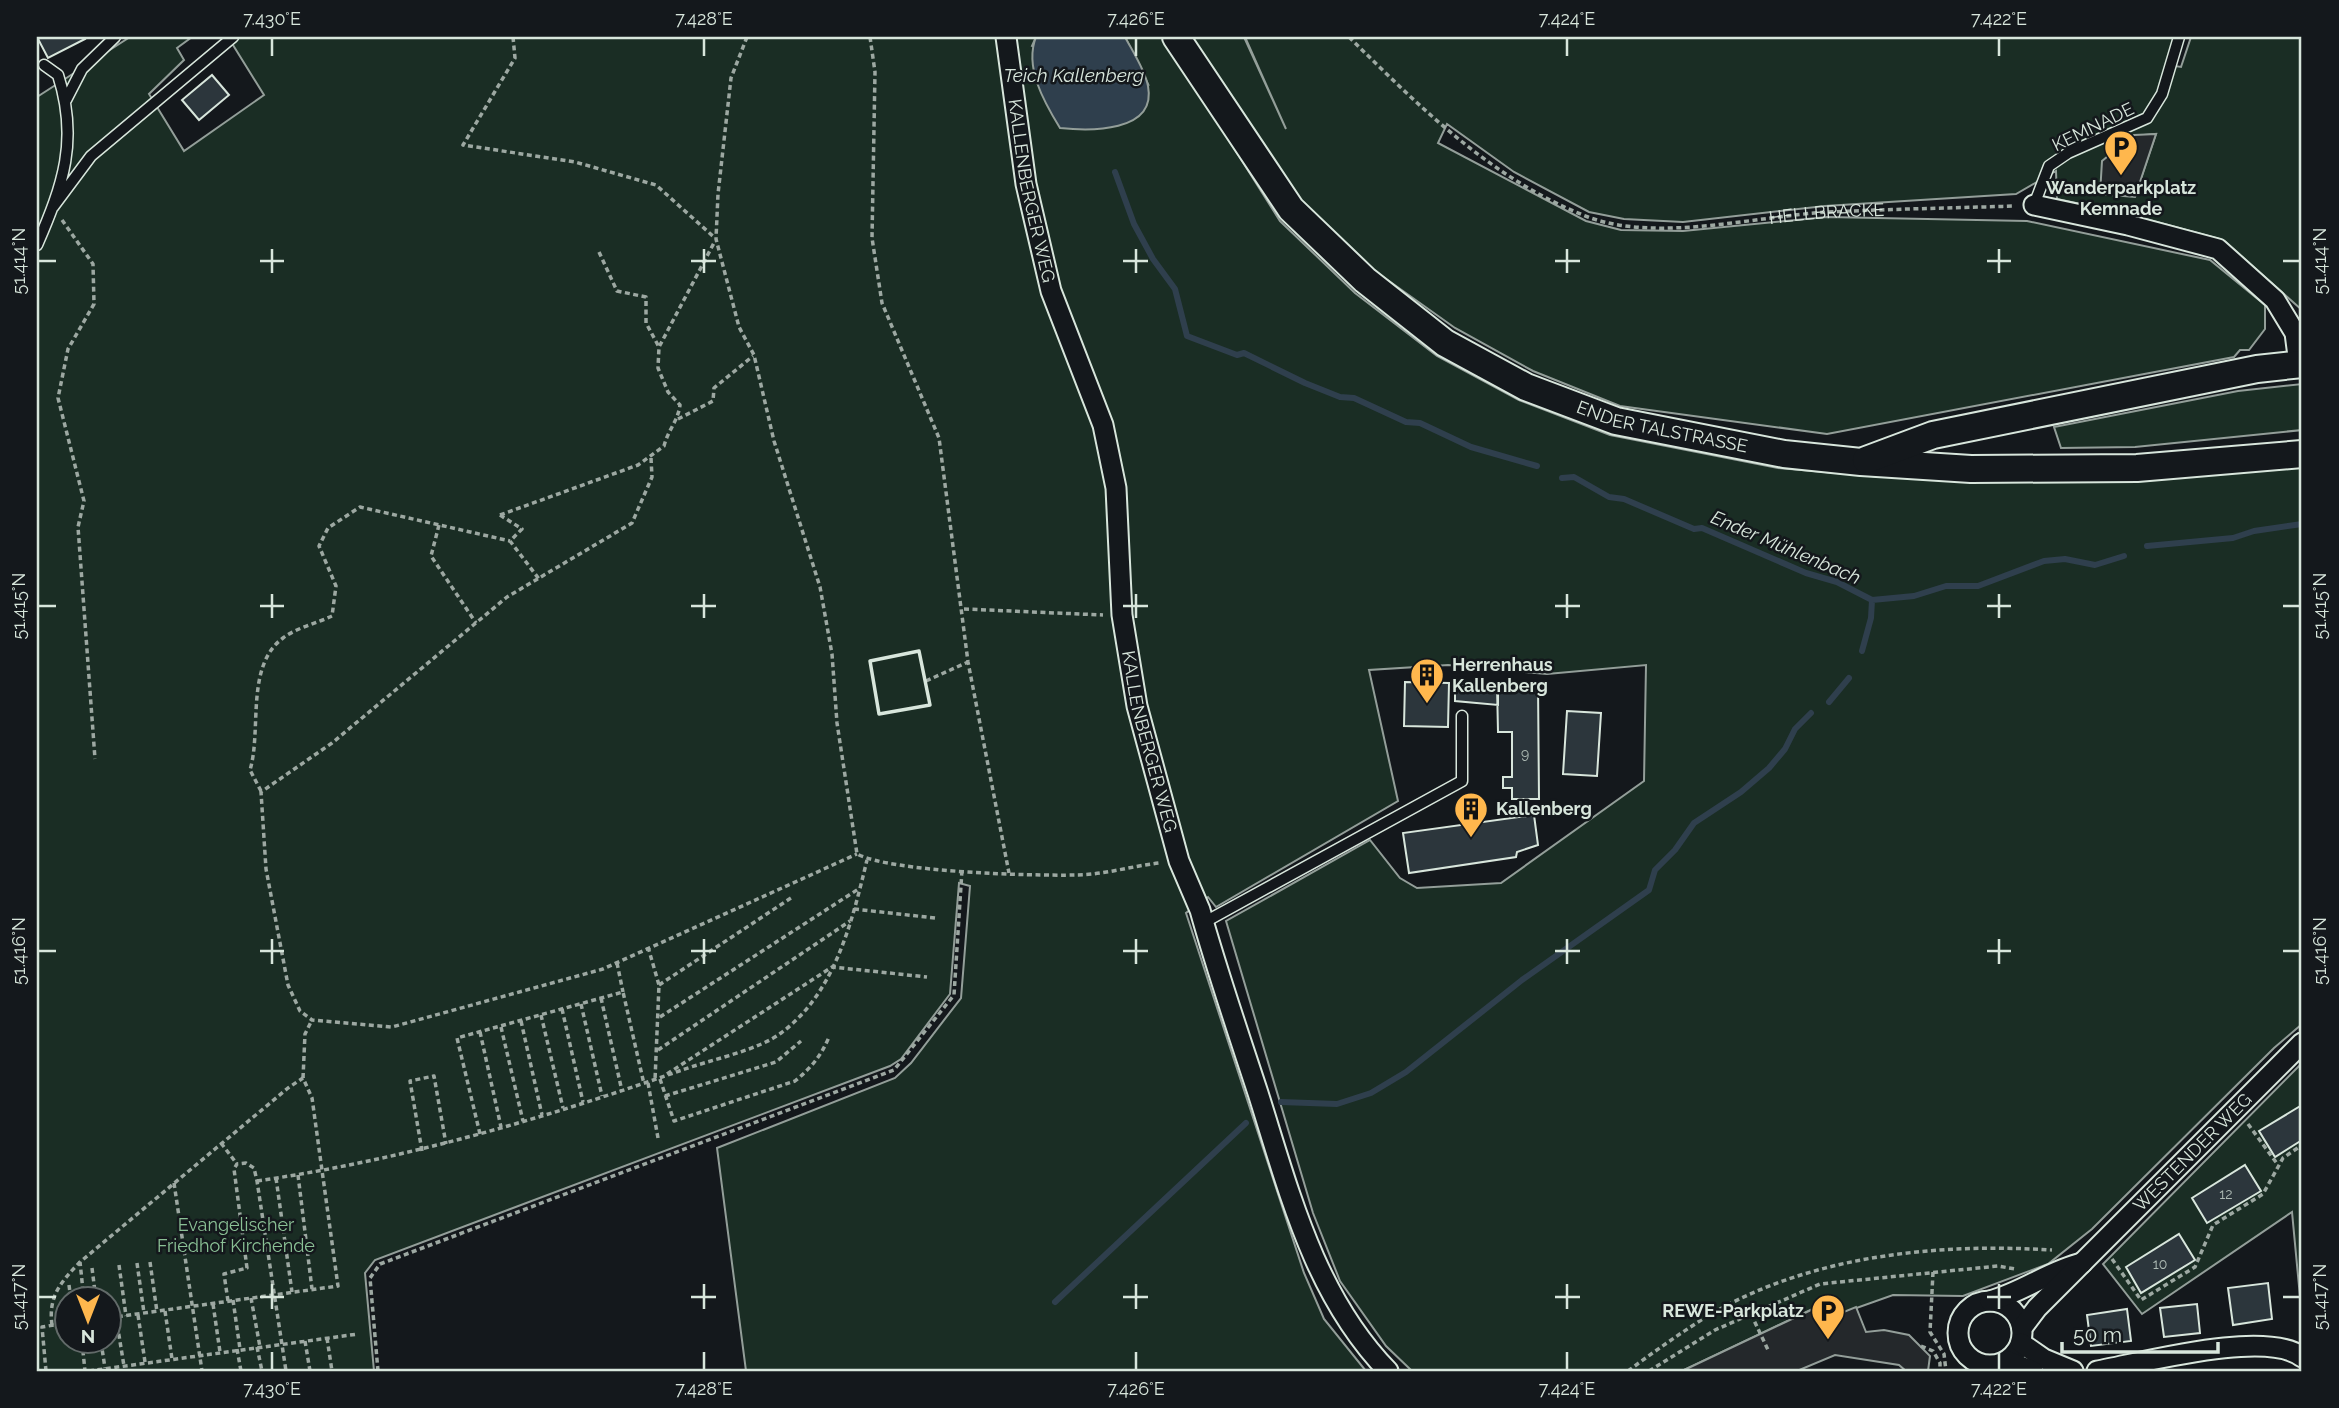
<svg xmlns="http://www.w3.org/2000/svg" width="2339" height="1408" font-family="Raleway,sans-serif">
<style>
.green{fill:#1a2d24;stroke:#939e99;stroke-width:2;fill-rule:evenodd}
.parking{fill:#24282b;stroke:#939e99;stroke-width:2}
.water{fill:#2f3f4d;stroke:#939e99;stroke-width:2}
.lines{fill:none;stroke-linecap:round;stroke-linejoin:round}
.stream{stroke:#2f3f4d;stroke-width:6}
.building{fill:#2c363c;stroke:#d8e6dc;stroke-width:2}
.lane-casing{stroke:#d8e6dc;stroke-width:13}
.street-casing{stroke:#d8e6dc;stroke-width:23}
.secondary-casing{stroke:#d8e6dc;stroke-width:30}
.path{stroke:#9da8a2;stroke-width:3.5;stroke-dasharray:5 3.5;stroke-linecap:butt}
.lane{stroke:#14181c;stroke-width:10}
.street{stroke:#14181c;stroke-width:19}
.secondary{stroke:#14181c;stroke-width:26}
.wall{stroke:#d8e6dc;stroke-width:3.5}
.ticks{fill:none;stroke:#d8e6dc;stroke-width:2.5}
.labels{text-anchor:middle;stroke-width:5;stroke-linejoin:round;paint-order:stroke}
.number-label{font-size:14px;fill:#adbab4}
.street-label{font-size:18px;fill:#d8e6dc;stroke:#14181c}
.poi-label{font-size:18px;font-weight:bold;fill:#d8e6dc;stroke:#14181c;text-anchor:start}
.park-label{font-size:18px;fill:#8ac095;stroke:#14181c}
.water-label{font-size:19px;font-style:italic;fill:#d8e6dc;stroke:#14181c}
.neatline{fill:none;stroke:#d8e6dc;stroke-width:2.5}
.ticks-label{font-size:18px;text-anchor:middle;fill:#d8e6dc}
</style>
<rect width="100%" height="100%" fill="#14181c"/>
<path class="green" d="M130,37H192L177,48L184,60L149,94L184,151L264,95L228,37H1036L1032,46L1148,84L1125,37H1164L1280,221L1355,293L1437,356L1519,400L1610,435L1778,468L1883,477L2135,478L2302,463V1024L2274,1048L2092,1229L2048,1264L1963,1296L1893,1295L1834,1316L1827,1302L1682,1371H1412L1386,1346L1340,1281L1313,1213L1226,921L1370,840L1400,878L1417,888L1501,883L1644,781L1646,665L1547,674L1448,665L1369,670L1398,801L1216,907L1208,897L1186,913L1304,1273L1324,1319L1366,1371H746L717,1148L895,1078L911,1063L961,998L970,886L959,883L950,994L901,1059L890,1066L375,1260L365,1273L374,1371H37V97ZM66,1300H108V1342H66Z
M1191,37H1244L1286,129L1245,37H2176L2168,65L2181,67L2191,37H2302V310L2223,240L2128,214L2057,199L2056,171L2016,194L1825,206L1683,222L1624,219L1589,212L1514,172L1447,124L1438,143L1586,221L1621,230L1683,231L1827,217L2027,221L2210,260L2265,305V329L2249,350H2240L2234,357L1827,434L1620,406L1533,371L1455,328L1375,271L1300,201ZM2156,134L2135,196L2134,136Z
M2302,384V430L2135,447L2061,448L2054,427L2238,391Z
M2302,1063V1318L2292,1212L2142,1314L2103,1264Z"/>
<path class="parking" d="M2156,134L2135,197L2100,194L2102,161L2134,135Z
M1828,1302L1834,1316L1856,1307L1866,1332L1884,1330L1909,1335L1930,1356L1928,1371H1906L1899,1365L1835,1355L1797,1371H1682Z"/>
<path class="water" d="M1036,37H1125C1133,52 1145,70 1148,86C1157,133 1089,131 1060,128C1044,102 1024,67 1036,37Z"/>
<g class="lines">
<path class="stream" d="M1115,172L1134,224L1153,259L1175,289L1187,336L1237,355L1244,353L1305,383L1340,397L1354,398L1406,422L1420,423L1471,447L1537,466
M1562,478L1574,477L1609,497L1624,499L1694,529L1702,528L1806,573L1837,582L1872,600L1914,596L1946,586H1978L2044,561L2065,559L2095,565L2124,556
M2147,546L2233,538L2254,531L2302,524
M1862,651L1871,618L1872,600
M1829,702L1849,678
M1281,1102L1337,1104L1371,1093L1406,1072L1522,980L1649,890L1655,870L1675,850L1694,823L1741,792L1769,768L1785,749L1795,729L1811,713
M1055,1302L1246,1123"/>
</g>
<path class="building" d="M37,37H84L85,39L48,58Z
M212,75L229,95L199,120L182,100Z
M1405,682L1449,683L1448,727L1404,726Z
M1538,684L1539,799H1512V788H1503V777H1512V732H1498L1497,685Z
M1455,686L1498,689V705L1455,701Z
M1567,711L1601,713L1597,776L1563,774Z
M1534,815L1538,845L1517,852L1516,857L1409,873L1403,833Z
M2302,1105V1140L2275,1157L2259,1131Z
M2245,1165L2261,1191L2207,1223L2192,1198Z
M2179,1234L2195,1260L2141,1293L2126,1267Z
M2268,1283L2272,1319L2233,1325L2228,1288Z
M2197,1304L2200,1333L2164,1337L2160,1308Z
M2127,1309L2131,1341L2091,1346L2087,1315Z"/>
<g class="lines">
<g class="lane-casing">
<path id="lane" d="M66,100L82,69L115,37
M2034,205L2049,166L2068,153L2147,118L2162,94L2179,37
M53,207L91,156L233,37
M37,245C63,185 79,140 58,75L44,65
M1203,923L1462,781V716"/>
</g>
<g class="street-casing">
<g id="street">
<path id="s2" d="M1006,37L1026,184L1051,291L1103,425L1116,488L1122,615L1137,706L1179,861L1200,910C1217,971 1238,1032 1258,1093C1289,1191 1314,1295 1388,1371"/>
<path d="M2034,205L2128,225L2218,249L2275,300L2295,333L2299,364"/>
<circle cx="1990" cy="1333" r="32"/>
<path d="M1990,1301C2023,1292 2049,1271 2082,1263"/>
<path id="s3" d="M2022,1328L2037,1308L2302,1043"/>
<path d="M2021,1343L2044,1359L2073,1371"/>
<path d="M2008,1361L2033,1371"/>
<path d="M2097,1371C2142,1363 2266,1329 2302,1357"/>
</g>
</g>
<g class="secondary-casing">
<g id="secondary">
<path id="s4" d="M1176,37L1291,209L1365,280L1445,343L1526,387L1616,421L1784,454L1861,462L1971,469L2137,468L2302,454"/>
<path d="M1866,460L1933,435L2257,369L2302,364"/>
</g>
</g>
<g class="path">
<path d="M513,37L515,58L463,145L575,162L656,185L715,238"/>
<path d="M747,37L731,78L718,194L716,239L739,327L754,355L774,441L820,587L832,654L837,723L857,854C891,872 1031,876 1075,875C1103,875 1132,866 1159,863"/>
<path d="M870,37L875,72L872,238L882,303L939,438L968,662L1009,873"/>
<path id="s1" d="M1349,37C1420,107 1492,180 1588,217C1658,243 1755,216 1829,212C1891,209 1953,208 2015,206"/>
<path d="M62,220L93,264L94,304L68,349L58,398L84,501L78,527L95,759"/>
<path d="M599,252L617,291L646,297V323L659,347"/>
<path d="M678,419L713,401L714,388L753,356"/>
<path d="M651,458L652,477L632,523L507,597L332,743L261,792L266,869L288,985L300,1011L312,1020L392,1027L603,969L857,854"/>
<path d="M500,515L638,465L664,446C668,430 678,421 680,405L668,392L658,368L659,347L715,241"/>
<path d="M500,515L522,529L510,541L539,579"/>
<path d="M439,525L431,556L476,623"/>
<path d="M964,609L1103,615"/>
<path d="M926,681L968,662"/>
<path d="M261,791L250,770C262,730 245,666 283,638C296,628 317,623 332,616L336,586L319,546L328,528L360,507L510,541"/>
<path d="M854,909L935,918"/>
<path d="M648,947L659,985L655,1080"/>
<path d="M617,963L623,992"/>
<path d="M659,985L791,898"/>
<path d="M601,998L622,1091"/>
<path d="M581,1004L602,1096"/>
<path d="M562,1009L583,1102"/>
<path d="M541,1015L563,1108"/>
<path d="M660,1017L860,888"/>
<path d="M521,1021L542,1115"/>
<path d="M501,1027L523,1121"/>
<path d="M480,1032L501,1127"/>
<path d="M658,1050L850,921"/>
<path d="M667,1074L832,967L927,977"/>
<path d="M303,1078L305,1034L312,1020"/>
<path d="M660,1079L674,1121L795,1081C811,1068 821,1056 829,1037"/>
<path d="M648,1083L658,1138"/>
<path d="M665,1096L776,1062L801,1041"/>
<path d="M2248,1124L2278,1165"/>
<path d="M480,1134L457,1038L623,992L644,1084"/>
<path d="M221,1143L237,1164"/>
<path d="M422,1151L410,1081L434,1076L446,1144"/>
<path d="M298,1175L312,1289"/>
<path d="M276,1178L292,1292"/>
<path d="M257,1181C402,1160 543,1119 682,1070C710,1060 759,1050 781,1033C835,993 852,922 867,860"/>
<path d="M174,1183L202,1371"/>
<path d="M2112,1259L2141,1300L2195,1267L2213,1225L2263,1194L2283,1158L2302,1145"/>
<path d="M150,1262L157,1312"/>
<path d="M137,1263L144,1313"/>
<path d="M119,1265L126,1316"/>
<path d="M92,1268L96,1300"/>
<path d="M1933,1272L1930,1332L1944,1354L1946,1371"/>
<path d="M69,1285L71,1300"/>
<path d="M251,1298L260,1347"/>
<path d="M84,1300L80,1262L288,1088L303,1078L312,1098L338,1286L108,1318"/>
<path d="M233,1300L240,1349"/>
<path d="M228,1301L224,1274L247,1268L234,1169L237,1164L246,1163L254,1168L257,1181L286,1371"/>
<path d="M213,1304L220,1352"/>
<path d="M165,1311L172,1359"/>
<path d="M1751,1314L1769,1352"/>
<path d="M138,1315L145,1362"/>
<path d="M116,1317L124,1366"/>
<path d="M52,1325C48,1296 61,1282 80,1262"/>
<path d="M327,1338L332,1371"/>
<path d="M305,1341L310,1371"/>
<path d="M82,1342L85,1371"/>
<path d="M101,1342L105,1368"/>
<path d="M1921,1346L1933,1351L1940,1363V1371"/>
<path d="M257,1347L262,1371"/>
<path d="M237,1349L241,1371"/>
<path d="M46,1371L42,1327L66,1323"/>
<path d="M89,1371L358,1334"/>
<path d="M378,1371L370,1278L380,1264L894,1070L954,995L962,870"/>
<path d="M1628,1371C1655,1351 1683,1331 1711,1314C1813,1255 1937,1243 2052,1250"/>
<path d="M1649,1371L1715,1330L1820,1284L1998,1266L2015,1269"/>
<path d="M1861,1371H1891"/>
</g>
<use href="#lane" class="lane"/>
<use href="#street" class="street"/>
<use href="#secondary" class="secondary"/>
<path class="wall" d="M919,651L930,705L879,714L870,661Z"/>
</g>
<path class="ticks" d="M272,38V56M704,38V56M1136,38V56M1567,38V56M1999,38V56M272,249V273M704,249V273M1136,249V273M1567,249V273M1999,249V273M38,261H56M260,261H284M691,261H716M1123,261H1148M1555,261H1580M1987,261H2011M2283,261H2300M272,594V618M704,594V618M1136,594V618M1567,594V618M1999,594V618M38,606H56M260,606H284M691,606H716M1123,606H1148M1555,606H1580M1987,606H2011M2283,606H2300M272,939V964M704,939V964M1136,939V964M1567,939V964M1999,939V964M38,951H56M260,951H284M691,951H716M1123,951H1148M1555,951H1580M1987,951H2011M2283,951H2300M272,1284V1309M704,1284V1309M1136,1284V1309M1567,1284V1309M1999,1284V1309M38,1297H56M260,1297H284M691,1297H716M1123,1297H1148M1555,1297H1580M1987,1297H2011M2283,1297H2300M272,1352V1370M704,1352V1370M1136,1352V1370M1567,1352V1370M1999,1352V1370"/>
<defs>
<g id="parking-pin" transform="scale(1.75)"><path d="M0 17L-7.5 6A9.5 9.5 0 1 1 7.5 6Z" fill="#ffb74d" stroke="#14181c"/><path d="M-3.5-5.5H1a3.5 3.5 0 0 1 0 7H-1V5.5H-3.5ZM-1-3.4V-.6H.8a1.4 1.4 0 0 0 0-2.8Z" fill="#111"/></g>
<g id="building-pin" transform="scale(1.75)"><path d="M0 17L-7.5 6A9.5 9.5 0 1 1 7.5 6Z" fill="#ffb74d" stroke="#14181c"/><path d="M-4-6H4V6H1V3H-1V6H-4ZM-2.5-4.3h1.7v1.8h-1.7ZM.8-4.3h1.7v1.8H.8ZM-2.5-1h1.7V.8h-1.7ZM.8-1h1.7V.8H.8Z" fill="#111"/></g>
</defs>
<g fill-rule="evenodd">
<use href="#parking-pin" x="2121" y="147"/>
<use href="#building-pin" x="1427" y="675"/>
<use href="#building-pin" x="1471" y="809"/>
<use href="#parking-pin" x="1828" y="1311"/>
</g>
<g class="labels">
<g class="number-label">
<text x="1525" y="759">9</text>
<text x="2226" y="1199">12</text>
<text x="2160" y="1269">10</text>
</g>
<g class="street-label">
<text transform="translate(2093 127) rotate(-26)" y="6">KEMNADE</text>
<text dy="6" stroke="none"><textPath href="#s2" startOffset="156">KALLENBERGER WEG</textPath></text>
<text dy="6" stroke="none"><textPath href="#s1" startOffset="542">HELLBRACKE</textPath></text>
<text dy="6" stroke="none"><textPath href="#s4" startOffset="646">ENDER TALSTRASSE</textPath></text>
<text dy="6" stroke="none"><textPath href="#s2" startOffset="723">KALLENBERGER WEG</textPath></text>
<text dy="6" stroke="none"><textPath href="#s3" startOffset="245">WESTENDER WEG</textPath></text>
</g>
<g class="poi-label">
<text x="2121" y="194" text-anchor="middle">Wanderparkplatz<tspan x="2121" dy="21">Kemnade</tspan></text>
<text x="1452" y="671">Herrenhaus<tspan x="1452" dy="21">Kallenberg</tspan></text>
<text x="1496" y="815">Kallenberg</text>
<text x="1804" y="1317" text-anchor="end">REWE-Parkplatz</text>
</g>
<g class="park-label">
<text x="236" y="1231">Evangelischer<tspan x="236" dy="21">Friedhof Kirchende</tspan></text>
</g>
<g class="water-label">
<text x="1074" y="82">Teich Kallenberg</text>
<text transform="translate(1786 547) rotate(23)" y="7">Ender Mühlenbach</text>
</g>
</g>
<rect width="2339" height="1408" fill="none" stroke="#14181c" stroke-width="77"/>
<g transform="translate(88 1320) rotate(180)"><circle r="33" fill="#14181c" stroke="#626a69" stroke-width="2"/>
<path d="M0-5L12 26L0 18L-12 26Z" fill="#ffb74d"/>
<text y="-10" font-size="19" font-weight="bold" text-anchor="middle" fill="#d8e6dc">N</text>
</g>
<path d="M2062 1342v10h156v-10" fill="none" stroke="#d8e6dc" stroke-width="3.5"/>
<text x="2073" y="1342" font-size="21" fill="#d8e6dc" stroke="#14181c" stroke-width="5" paint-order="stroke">50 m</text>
<rect x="38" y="38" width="2262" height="1332" class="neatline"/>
<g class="ticks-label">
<text x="272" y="25">7.430°E</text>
<text x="704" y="25">7.428°E</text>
<text x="1136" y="25">7.426°E</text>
<text x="1567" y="25">7.424°E</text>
<text x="1999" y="25">7.422°E</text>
<text transform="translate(2320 261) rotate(-90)" y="6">51.414°N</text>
<text transform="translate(19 261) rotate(-90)" y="6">51.414°N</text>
<text transform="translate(2320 606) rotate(-90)" y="6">51.415°N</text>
<text transform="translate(19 606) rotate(-90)" y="6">51.415°N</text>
<text transform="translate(2320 951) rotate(-90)" y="6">51.416°N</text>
<text transform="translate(19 951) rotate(-90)" y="6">51.416°N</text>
<text transform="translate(2320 1297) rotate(-90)" y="6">51.417°N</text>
<text transform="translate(19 1297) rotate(-90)" y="6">51.417°N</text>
<text x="272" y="1395">7.430°E</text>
<text x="704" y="1395">7.428°E</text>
<text x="1136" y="1395">7.426°E</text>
<text x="1567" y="1395">7.424°E</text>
<text x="1999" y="1395">7.422°E</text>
</g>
</svg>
